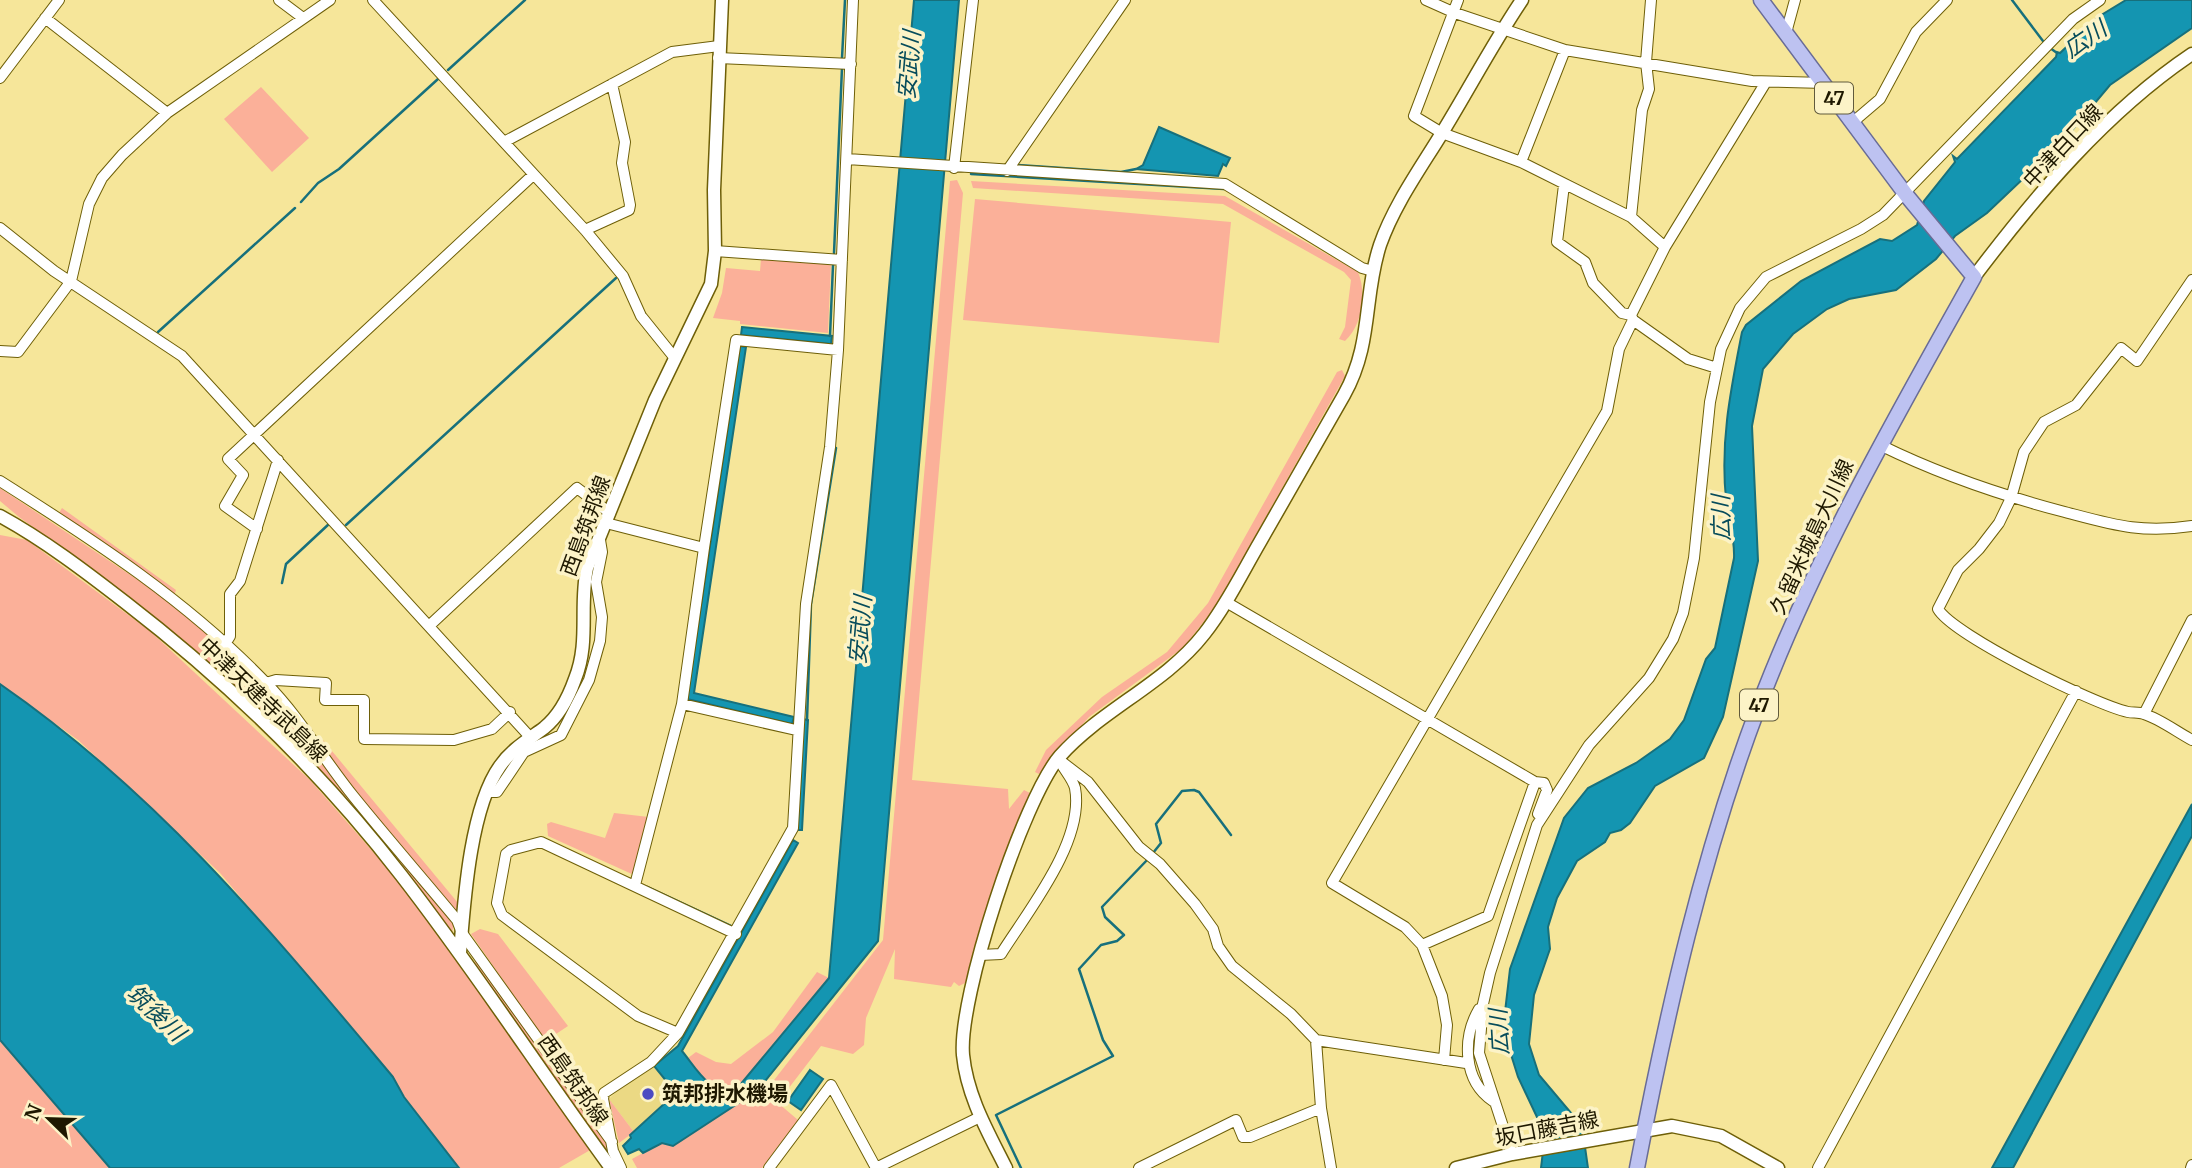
<svg xmlns="http://www.w3.org/2000/svg" width="2192" height="1168" font-family="Merriweather,'Noto Sans JP',serif">
<style>
.built{fill:#ebd984}
.green{fill:#fbb099}
.water{fill:#1495b1;stroke:#17707c;stroke-width:2}
.lines{fill:none;stroke-linecap:round;stroke-linejoin:round}
.stream{stroke:#17707c;stroke-width:2.5}
.street-casing{stroke:#6e5f08;stroke-width:12}
.secondary-casing{stroke:#6e5f08;stroke-width:15}
.primary-casing{stroke:#696c96;stroke-width:17}
.street{stroke:#fff;stroke-width:10}
.secondary{stroke:#fff;stroke-width:12}
.primary{stroke:#bdc2f1;stroke-width:14}
.poi-dot{fill:#4c4bc2;stroke:#fcf3c7;stroke-width:2.5}
.labels{text-anchor:middle;stroke-width:7;stroke-linejoin:round;paint-order:stroke}
.shield{fill:#fcf3c7;stroke:#615a3c;stroke-width:2}
.shield-label{font-size:19px;font-weight:bold;fill:#1e1800}
.street-label{font-size:21px;fill:#1e1800;stroke:#fcf3c7}
.poi-label{font-size:21px;font-weight:bold;fill:#1e1800;stroke:#fcf3c7;text-anchor:start}
.water-label{font-size:23px;font-style:italic;fill:#074c5b;stroke:#fcf3c7}
</style>
<rect width="100%" height="100%" fill="#f6e69a"/>
<path class="built" d="M652,1064L676,1093L634,1132L609,1099L631,1077Z"/>
<path class="green" d="M261,87L309,138L272,172L224,119Z
M957,180L963,193L912,780L1008,789L1009,809L1024,790L1030,793L1007,849L965,983L959,986L954,982L951,987L894,979L895,949L866,1018L864,1045L853,1054L821,1046L785,1093L771,1097L798,1120L762,1168H637L632,1159L643,1153L746,1100L757,1091L764,1093L883,940L950,181Z
M971,181L1225,196L1358,272C1367,293 1362,326 1345,341L1339,339L1345,327L1351,280L1344,272L1223,204L973,188Z
M975,199L1231,222L1219,343L963,320Z
M761,259L831,264L828,333L740,324V321L713,318L722,293L726,268L760,271Z
M1342,370L1345,376L1216,606L1184,647L1089,717L1039,774L1035,772L1046,750L1102,697L1167,652L1208,603L1337,372Z
M0,488L171,602L264,686L305,730L333,778L454,923L452,933C367,819 271,712 161,622C116,584 66,552 19,517L0,501Z
M62,508L176,590L174,596L59,513Z
M0,535L27,540L150,631L311,781L396,878L592,1149L559,1168H459L404,1097L393,1077L220,873L78,740L0,684Z
M322,739L458,903L457,915L340,773Z
M614,813L649,817L634,875L548,836L547,824L551,822L605,838Z
M480,929L498,934L568,1026L553,1036L561,1054L550,1048L471,934Z
M475,961L487,971L606,1141L612,1161L474,965Z
M817,972L829,978L746,1081C717,1106 706,1079 688,1058L696,1052L716,1062L731,1064L773,1032Z
M0,1040L110,1168H0Z
M573,1073L597,1095L605,1127L568,1076Z
M609,1099L634,1132L619,1143Z"/>
<path class="water" d="M914,0H959L878,941L757,1091L673,1146L662,1143L643,1153L639,1149L628,1154L623,1146L631,1138L630,1135L676,1093L654,1066L678,1046L793,840L798,843L682,1051C696,1068 710,1095 735,1091L829,978Z
M2126,0H2192V28L2110,85L2063,141L1987,213L1955,236L1936,259L1896,290L1849,299L1827,309L1793,334L1763,369L1752,426L1758,561L1723,717L1704,758L1655,786L1630,823L1621,830L1610,833L1605,842L1577,861L1557,898L1548,927L1550,949L1534,995L1529,1044L1539,1075L1582,1126L1588,1168H1541L1545,1134L1518,1077L1503,1029L1510,969L1564,818L1588,788L1636,763L1670,739L1684,720L1706,659L1715,648L1734,558C1735,537 1728,519 1726,499C1720,440 1731,389 1742,332L1746,325L1801,281L1880,239L1892,241L1917,225L1924,201L1955,162L1953,156L1957,159L2056,57L2057,52L2060,53L2098,17Z
M1159,127L1230,158L1226,166L1223,164L1218,176L1136,169L1143,165Z
M742,327L832,336L831,344L741,335Z
M740,346L746,347L694,693L794,717L792,724L687,699Z
M0,684C159,794 270,930 393,1077L404,1097L459,1168H110L0,1040Z
M803,719L808,720L802,830H797Z
M2192,804V836L2013,1168H1992Z
M810,1070L823,1079L801,1110L788,1101Z"/>
<g class="lines">
<path class="stream" d="M2012,0L2046,45L2057,53
M842,58L845,0
M448,70L525,0
M1018,165L1121,172L1136,169
M971,174L1224,189
M301,202L318,183L339,169L438,79
M834,253L842,68
M158,332L295,208
M830,336L833,265
M346,525L616,278
M282,583L286,564L330,523
M807,720L811,604L836,448
M1153,853L1161,843L1156,824L1182,791L1194,790L1199,792L1231,835
M647,887L733,927
M1021,1168L996,1115L1113,1056L1103,1040L1079,969L1101,945L1117,941L1124,935L1105,917L1102,907L1149,858"/>
<g class="street-casing">
<path id="street" d="M279,0L303,18
M373,0L585,230L623,276L641,316L674,357
M1426,0L1455,13L1565,50L1752,81L1824,83
M1458,0L1414,116L1442,133L1521,162L1631,217
M1651,0L1646,62L1649,89L1642,110L1631,217L1665,247L1631,315L1633,320L1688,359L1717,368
M45,18L167,113
M1786,33L1795,0
M718,58L851,64
M0,78L59,0
M1853,122L1880,99L1916,32L1947,0
M504,142L672,52L719,46
M847,159L1225,184L1362,268L1373,271
M1521,162L1565,50
M954,168L973,0
M1007,171L1125,0
M1564,185L1557,242L1585,262L1593,283L1622,313L1631,315
M0,228L54,271L182,356L530,737
M585,230L629,210L630,205L622,163L625,142L612,84
M1665,247L1766,82
M715,251L842,260
M2192,280L2137,361L2121,348L2076,405L2044,422L2024,452L2011,498L1999,523L1979,549L1958,570L1938,609C1953,635 2095,705 2128,712C2133,713 2139,712 2144,714C2160,719 2177,732 2192,740
M0,351L18,352L71,281L89,204L102,178L122,155L167,113L330,0
M1880,445C1939,474 1997,494 2061,511C2111,524 2139,534 2192,526
M0,481C95,541 189,602 267,684C302,720 323,759 354,797C388,839 423,879 457,920L462,933L612,1142
M606,523L704,548L682,704L635,885
M257,529L225,506L243,475L228,459L533,175
M704,548L736,340L838,350
M1226,602L1535,782L1544,783L1547,790L1538,814
M430,625L577,488L610,513
M225,644L230,636V594L240,581L278,460
M266,683L276,680L326,683L325,700H364V739L454,740L492,729L510,712
M682,704L796,730
M2144,714L2192,620
M1058,759L1088,782L1139,847L1160,864L1195,904L1213,929L1218,946L1232,966L1291,1014L1316,1040L1321,1108L1331,1168
M488,792H497L524,752L561,735L589,680L600,641L602,617L596,582L602,552L600,540
M736,934L541,842L511,850L506,854L497,903L502,915L638,1016L678,1033L793,828L806,604L830,447L838,350L853,0
M1422,945L1488,916L1535,782
M980,955L1001,954C1028,911 1085,841 1075,788C1073,780 1066,772 1062,765
M1479,1009C1462,1038 1463,1081 1493,1101
M1316,1040L1466,1063
M1444,1060L1447,1025L1442,996L1422,945L1405,927L1332,883L1607,411L1619,349L1633,320
M1512,1154L1479,1053L1483,1004L1490,973L1537,825L1589,745L1649,678L1673,639L1683,613L1694,558L1710,402L1721,349L1740,308L1766,277L1861,229L1883,215L2073,19L2100,0
M621,1168L613,1151L603,1099L604,1093L651,1062L678,1033
M769,1168L831,1085L876,1168
M876,1168L980,1117
M1139,1168L1236,1120L1243,1137H1250L1321,1108
M1818,1168L2076,691
M2191,1168L2192,1165"/>
</g>
<g class="secondary-casing">
<path id="secondary" d="M1974,277C2035,196 2107,111 2192,54
M0,516C44,540 86,572 126,603C227,681 323,774 401,875C475,970 540,1071 611,1168
M460,953C464,902 470,808 500,766C512,749 528,740 544,728C559,716 569,696 575,679C590,642 579,606 587,568L655,400L711,284L715,251L714,190L722,0
M1006,1168C988,1132 967,1096 963,1055C958,998 1023,799 1060,756C1102,709 1165,684 1204,634C1226,606 1242,573 1260,542C1288,493 1316,444 1344,395C1373,343 1363,297 1380,245C1394,205 1420,169 1442,133C1469,89 1493,43 1522,0
M1456,1168L1512,1154L1672,1126L1721,1136L1778,1168"/>
</g>
<g class="primary-casing">
<path id="primary" d="M1637,1168C1667,1012 1702,856 1758,708C1815,557 1895,418 1974,277L1907,196L1761,0"/>
</g>
<use href="#street" class="street"/>
<use href="#secondary" class="secondary"/>
<use href="#primary" class="primary"/>
</g>
<circle class="poi-dot" cx="648" cy="1094" r="7"/>
<g class="labels">
<g class="shield">
<rect x="1815" y="82.5" width="38" height="31" rx="5"/>
<rect x="1740" y="689.5" width="38" height="31" rx="5"/>
</g>
<g class="shield-label">
<text x="1834" y="105">47</text>
<text x="1759" y="712">47</text>
</g>
<g class="street-label">
<text transform="translate(2063 146) rotate(-47)" y="7">中津白口線</text>
<text transform="translate(586 526) rotate(-70)" y="7">西島筑邦線</text>
<text transform="translate(1812 537) rotate(-65)" y="7">久留米城島大川線</text>
<text transform="translate(263 700) rotate(44)" y="7">中津天建寺武島線</text>
<text transform="translate(573 1080) rotate(55)" y="7">西島筑邦線</text>
<text transform="translate(1547 1129) rotate(-11)" y="7">坂口藤吉線</text>
</g>
<g class="poi-label">
<text x="662" y="1101">筑邦排水機場</text>
</g>
<g class="water-label">
<text transform="translate(2085 39) rotate(-34)" y="8">広川</text>
<text transform="translate(909 65) rotate(-85)" y="8">安武川</text>
<text transform="translate(1721 518) rotate(-91)" y="8">広川</text>
<text transform="translate(860 630) rotate(-85)" y="8">安武川</text>
<text transform="translate(156 1013) rotate(43)" y="8">筑後川</text>
<text transform="translate(1499 1032) rotate(-93)" y="8">広川</text>
</g>
</g>
<g transform="translate(49 1119) rotate(293)" stroke="#fcf3c7" stroke-width="5" paint-order="stroke">
<path d="M0-5L12 26L0 18L-12 26Z" fill="#1e1800"/>
<text y="-10" font-size="19" font-weight="bold" text-anchor="middle" fill="#1e1800">N</text>
</g>
</svg>
